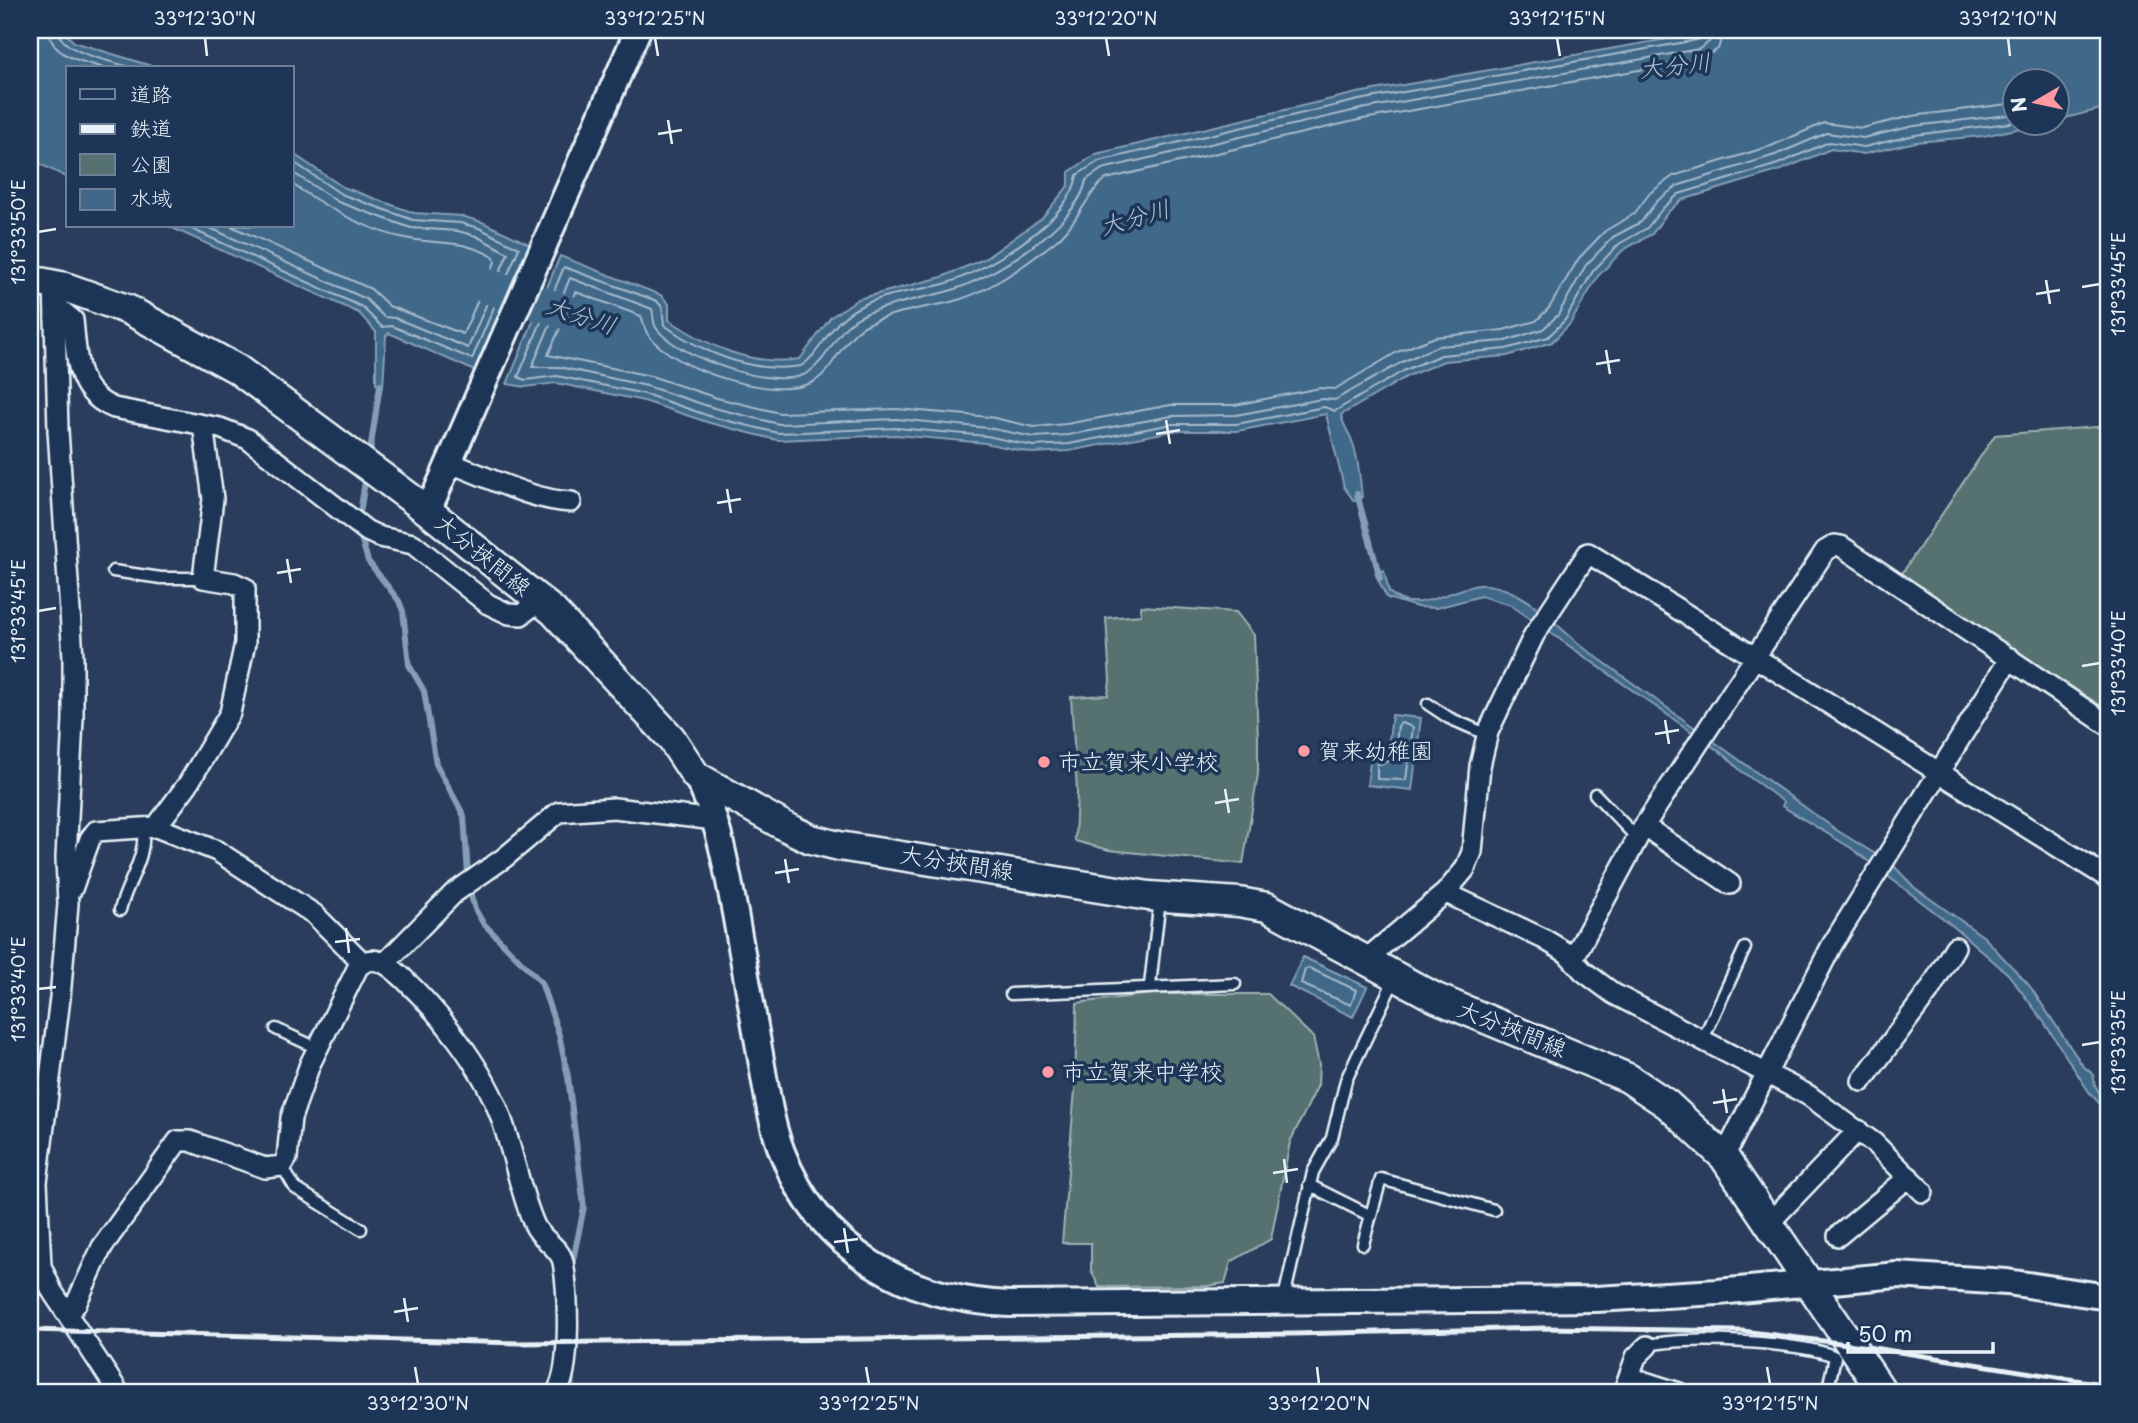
<svg xmlns="http://www.w3.org/2000/svg" width="2138" height="1423" font-family="'Playpen Sans','Klee One',sans-serif">
<style>
.green{fill:#567270;stroke:#9fb2b4;stroke-width:2}
.water{fill:#416889;stroke:#849fb5;stroke-width:2}
.lines{fill:none;stroke-linecap:round;stroke-linejoin:round}
.shore{stroke:#a5bacc;stroke-width:2}
.stream{stroke:#849fb5;stroke-width:6}
.river{stroke:#416889;stroke-width:35}
.service-casing{stroke:#e8f1f8;stroke-width:15}
.minor-casing{stroke:#e8f1f8;stroke-width:24}
.tertiary-casing{stroke:#e8f1f8;stroke-width:30}
.secondary-casing{stroke:#e8f1f8;stroke-width:33}
.service{stroke:#1d3557;stroke-width:10}
.minor{stroke:#1d3557;stroke-width:19}
.tertiary{stroke:#1d3557;stroke-width:24}
.secondary{stroke:#1d3557;stroke-width:28}
.rail{stroke:#e8f1f8;stroke-width:5}
.ticks{fill:none;stroke:#e8f1f8;stroke-width:2.5}
.poi-dot{fill:#ff9aa2;stroke:#1d3557;stroke-width:2.5}
.labels{text-anchor:middle;stroke-width:7;stroke-linejoin:round;paint-order:stroke}
.street-label{font-size:23px;fill:#e8f1f8;stroke:#1d3557}
.poi-label{font-size:23px;fill:#e8f1f8;stroke:#1d3557;text-anchor:start}
.water-label{font-size:24px;font-style:italic;fill:#aec1d1;stroke:#1d3557}
.neatline{fill:none;stroke:#e8f1f8;stroke-width:2.5}
.ticks-label{font-size:18px;text-anchor:middle;fill:#e8f1f8}
</style>
<rect width="100%" height="100%" fill="#2b3d5c"/>
<filter id="ink" filterUnits="userSpaceOnUse"><feTurbulence type="fractalNoise" baseFrequency=".0143" numOctaves="2"/><feDisplacementMap in="SourceGraphic" scale="14" xChannelSelector="R" yChannelSelector="G"/><feConvolveMatrix kernelMatrix="1 2 1 2 8 2 1 2 1" color-interpolation-filters="sRGB"/></filter>
<g filter="url(#ink)">
<path class="green" d="M2108,426V710L1899,578L1995,435Z
M1141,606L1236,612L1254,635L1258,738V774L1243,864L1109,850L1075,841L1077,791L1071,697L1108,695L1110,681L1106,618L1141,615Z
M1151,994H1268L1313,1037L1319,1064L1318,1085L1290,1142L1271,1239L1231,1262L1225,1283L1207,1286L1099,1287L1091,1270V1243H1062L1075,1089L1077,1003Z"/>
<path class="water" d="M30,30H62L74,42L158,68H68V178L30,159Z
M1719,30H2108V107L2058,120V80H2016V122L2046,123L1983,136L1916,142L1864,154L1831,149L1781,170L1682,200L1668,212L1652,234L1623,250L1598,276L1570,324L1552,342L1507,356L1444,361L1408,376L1341,415C1343,424 1346,428 1350,436C1358,453 1360,479 1362,498L1354,501L1344,487L1326,414L1237,431H1173L1069,451L1032,453L985,443L896,435L777,440L710,423L644,401L556,383L525,387L507,384L560,256L661,295L669,304V320C708,346 752,367 800,359L831,317L858,299L942,277L986,258L1042,218L1069,185V172L1096,154L1357,93Z
M292,153L343,187L414,213L461,216L482,222L531,245L475,371L389,333L386,336L383,386L376,384V332L359,313L168,226H292Z
M1384,570L1389,592C1417,620 1457,582 1487,585C1529,590 1553,624 1584,648L1838,831L1893,865L1915,888L1984,937L2029,985L2083,1066L2094,1075C2091,1089 2108,1098 2108,1113L2089,1092L2042,1019L2008,974L1953,926L1851,848L1782,806L1784,802L1741,771L1726,756L1511,605L1481,596L1436,608L1417,607L1387,598L1375,573Z
M1392,715L1421,718L1412,790L1367,785L1371,755L1387,757Z
M1303,957L1367,987L1353,1017L1289,986Z"/>
<g class="lines">
<path class="shore" d="M49,30C50,57 84,62 105,68
M58,30C60,53 114,62 134,68
M1704,30L1703,36L1697,40L1359,100L1099,161L1077,175C1071,220 985,272 944,284C917,291 886,293 861,306C828,322 822,353 801,366C752,374 703,353 664,325L662,307L657,301L564,267L518,377L525,380L557,376L645,394L712,417L778,433L897,428L987,436L1033,446L1069,444L1172,424H1237L1324,407L1335,411L1405,370L1441,355L1506,349L1548,337L1565,320L1593,271L1619,244L1647,228L1663,208L1679,194L1778,164L1829,142L1864,147L1915,135L2017,122
M1713,30L1709,42L1699,49L1361,109L1102,169L1086,180C1079,225 987,282 945,292C919,299 893,303 868,313C835,325 833,355 809,372C779,393 677,357 657,329C652,323 654,315 652,309L570,278L532,367H559L647,386L714,408L779,424L897,419L988,428L1034,437L1068,435L1172,416L1236,415L1322,399L1335,400L1402,362L1438,346L1505,341L1543,329L1558,315L1586,265L1613,237L1641,222L1657,201L1677,186L1775,155L1827,133L1863,138L1914,126L2016,114
M1724,30L1718,49L1701,59L1363,119L1106,179C1090,189 1077,224 1057,240C1026,265 987,294 947,303C922,308 894,312 870,323C841,336 835,372 811,383C772,401 674,369 649,336C644,330 644,322 641,316L576,292L548,355L651,376L717,398L780,413L897,409L990,417L1034,427L1066,424L1171,405H1235L1320,388L1335,389L1397,352L1435,337L1503,330L1536,321L1549,308L1579,258L1605,231L1634,214L1650,193L1673,176L1771,146L1824,123L1862,128L1912,116L2016,103
M185,226L362,307L382,327L392,326L472,359L519,248L479,228L460,223L413,220L341,194L292,161
M206,226L366,299L384,317L395,318L468,348L508,253L476,236L458,231L411,228L338,202L292,172
M231,226L371,289L389,306L463,334L495,262L494,257C460,239 445,245 410,239C368,232 327,208 292,184
M1401,723L1413,727L1406,780L1377,779V764C1401,762 1395,746 1398,726Z
M1309,968L1356,990L1351,1005L1301,984L1305,969Z"/>
<path class="stream" d="M369,458L380,385
M1357,494L1380,578
M359,520L366,475
M359,531L368,561L399,601L403,611L409,665L424,691L436,764L464,816L469,889L475,909L483,923L541,982L559,1035L568,1077L584,1207L572,1265
M571,1393L572,1374"/>
<path class="river" d="M487,286L587,319"/>
<g class="service-casing">
<path id="service" d="M113,571L161,578H203
M1428,704L1449,718L1488,735
M1595,794L1637,838
M120,910C127,881 147,859 143,827
M1150,985L1160,899
M1011,994L1235,984
M276,1029L317,1048
M1703,1039L1745,948
M282,1166L295,1188L361,1229
M1309,1185L1371,1216
M1363,1244L1381,1179L1494,1210
M1283,1302L1313,1172L1332,1138L1346,1080L1395,978
M1647,1346C1676,1335 1808,1342 1835,1357L1827,1393"/>
</g>
<g class="minor-casing">
<path id="minor" d="M54,284L58,430L73,657V719L66,858L68,904L60,998L37,1182L41,1266L52,1291L119,1393
M56,306L73,320C77,358 75,392 114,408L220,428L248,439L367,531L380,537L413,544L488,604L509,614L521,615L540,600
M450,463C489,477 530,500 571,502
M1644,826L1730,884
M156,827L188,784L230,713L245,643V588L234,583L203,578L213,499L203,425
M72,889L90,839L96,831L156,827L217,851L314,914L363,963
M1446,893L1544,939L1567,953L1583,971L1614,994L1808,1095L1874,1143L1923,1192
M1573,959L1644,826L1825,551L1835,545L1841,546L2108,725
M1365,960L1445,893L1465,869L1472,852L1480,766L1488,732L1534,635L1588,553L2108,878
M385,963L454,893L504,858L559,812L614,808L715,820
M1862,1081L1929,991L1955,947
M1724,1157L1832,945L2010,658
M1770,1222L1858,1130
M1838,1236L1909,1177
M68,1314L76,1304L102,1247L178,1141H190L265,1168L282,1166L287,1158L291,1118L310,1064L358,967C374,951 391,967 403,978C440,1013 481,1065 499,1112C513,1149 519,1189 534,1224C540,1239 560,1247 563,1262C568,1290 572,1371 556,1393
M1629,1377L1679,1393
M1623,1393L1636,1357L1647,1346"/>
</g>
<g class="tertiary-casing">
<path id="tertiary" d="M428,511L638,30
M696,776C719,818 726,866 735,913C743,960 752,1007 760,1054C766,1086 770,1121 782,1152C820,1251 908,1300 1010,1304L1596,1299L1718,1292L1897,1275L2007,1282L2108,1297"/>
</g>
<g class="secondary-casing">
<path id="secondary" d="M30,280L65,287L129,310L237,369L428,511L553,611L671,738L696,776L786,827L811,839L839,846L1149,896L1239,902L1267,907L1436,998L1628,1078L1667,1104L1724,1157L1883,1393"/>
</g>
<use href="#service" class="service"/>
<use href="#minor" class="minor"/>
<use href="#tertiary" class="tertiary"/>
<use href="#secondary" class="secondary"/>
<path class="rail" d="M30,1330L519,1343L1293,1334L1545,1328L1742,1331L1848,1344L2108,1385"/>
</g>
</g>
<path class="ticks" d="M205,38L207,56M655,38L658,56M1106,38L1109,56M1557,38L1560,56M2008,38L2010,56M668,120L672,144M658,134L682,130M38,232L56,229M2046,280L2050,304M2082,287L2100,284M2036,294L2060,290M1606,350L1610,374M1596,364L1620,360M1166,420L1170,444M1156,434L1180,430M727,489L731,513M717,503L741,499M287,559L291,583M277,573L301,569M38,611L56,608M2082,666L2100,663M1665,720L1669,744M1655,734L1679,730M1225,789L1229,813M1215,803L1239,799M785,859L789,883M775,873L799,869M346,928L349,953M335,942L360,939M38,989L56,987M2082,1045L2100,1042M1723,1089L1727,1113M1713,1103L1737,1099M1284,1159L1287,1183M1273,1173L1298,1169M844,1228L848,1253M834,1242L858,1239M404,1298L408,1322M394,1312L418,1308M415,1367L418,1384M866,1367L869,1384M1317,1367L1319,1384M1767,1367L1770,1384"/>
<g class="poi-dot">
<circle cx="1304" cy="751" r="7"/>
<circle cx="1044" cy="762" r="7"/>
<circle cx="1048" cy="1072" r="7"/>
</g>
<g class="labels">
<g class="street-label">
<text transform="translate(483 555) rotate(39)" y="8">大分挾間線</text>
<text transform="translate(957 863) rotate(9)" y="8">大分挾間線</text>
<text transform="translate(1512 1029) rotate(22)" y="8">大分挾間線</text>
</g>
<g class="poi-label">
<text x="1318" y="759">賀来幼稚園</text>
<text x="1058" y="770">市立賀来小学校</text>
<text x="1062" y="1080">市立賀来中学校</text>
</g>
<g class="water-label">
<text transform="translate(1675 66) rotate(-6)" y="8">大分川</text>
<text transform="translate(1135 218) rotate(-16)" y="8">大分川</text>
<text transform="translate(581 316) rotate(18)" y="8">大分川</text>
</g>
</g>
<rect width="2138" height="1423" fill="none" stroke="#1d3557" stroke-width="77"/>
<rect x="66" y="66" width="228" height="161" fill="#1d3557" stroke="#6e8097" stroke-width="2"/>
<rect x="80" y="89" width="35" height="10" fill="#1d3557" stroke="#6e8097" stroke-width="2"/>
<text x="130" y="102" font-size="21" fill="#e8f1f8">道路</text>
<rect x="80" y="124" width="35" height="10" fill="#e8f1f8" stroke="#6e8097" stroke-width="2"/>
<text x="130" y="136" font-size="21" fill="#e8f1f8">鉄道</text>
<rect x="80" y="154" width="35" height="21" fill="#567270" stroke="#6e8097" stroke-width="2"/>
<text x="130" y="172" font-size="21" fill="#e8f1f8">公園</text>
<rect x="80" y="189" width="35" height="21" fill="#416889" stroke="#6e8097" stroke-width="2"/>
<text x="130" y="206" font-size="21" fill="#e8f1f8">水域</text>
<g transform="translate(2036 102) rotate(261)"><circle r="33" fill="#1d3557" stroke="#6e8097" stroke-width="2"/>
<path d="M0-5L12 26L0 18L-12 26Z" fill="#ff9aa2"/>
<text y="-10" font-size="19" font-weight="bold" text-anchor="middle" fill="#e8f1f8">N</text>
</g>
<path d="M1848 1342v10h145v-10" fill="none" stroke="#e8f1f8" stroke-width="3.5"/>
<text x="1858" y="1342" font-size="21" fill="#e8f1f8" stroke="#1d3557" stroke-width="5" paint-order="stroke">50 m</text>
<rect x="38" y="38" width="2062" height="1346" class="neatline"/>
<g class="ticks-label">
<text x="205" y="25">33°12'30"N</text>
<text x="655" y="25">33°12'25"N</text>
<text x="1106" y="25">33°12'20"N</text>
<text x="1557" y="25">33°12'15"N</text>
<text x="2008" y="25">33°12'10"N</text>
<text transform="translate(19 232) rotate(-90)" y="6">131°33'50"E</text>
<text transform="translate(2119 284) rotate(-90)" y="6">131°33'45"E</text>
<text transform="translate(19 611) rotate(-90)" y="6">131°33'45"E</text>
<text transform="translate(2119 663) rotate(-90)" y="6">131°33'40"E</text>
<text transform="translate(19 989) rotate(-90)" y="6">131°33'40"E</text>
<text transform="translate(2119 1042) rotate(-90)" y="6">131°33'35"E</text>
<text x="418" y="1410">33°12'30"N</text>
<text x="869" y="1410">33°12'25"N</text>
<text x="1319" y="1410">33°12'20"N</text>
<text x="1770" y="1410">33°12'15"N</text>
</g>
</svg>
